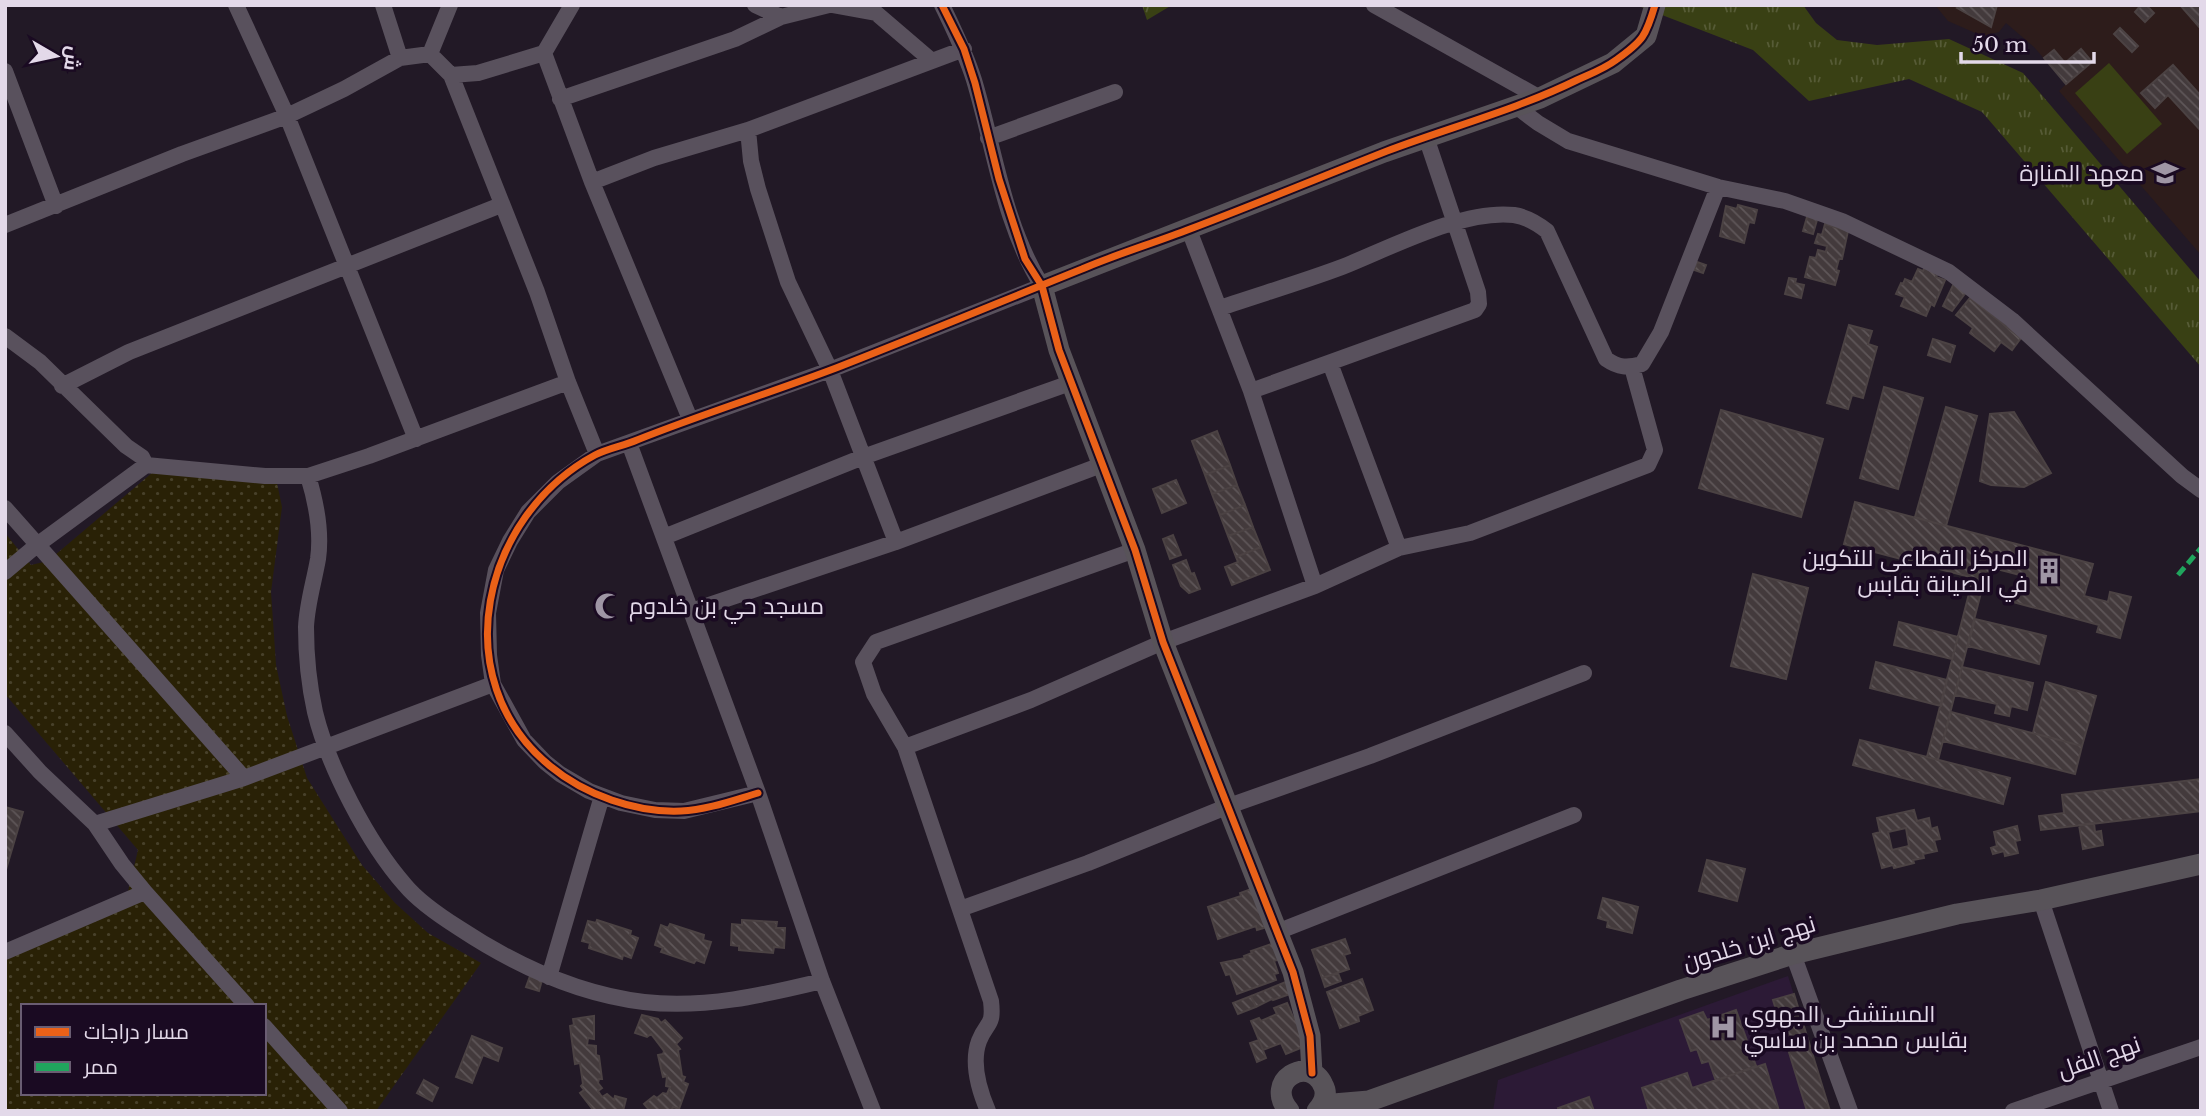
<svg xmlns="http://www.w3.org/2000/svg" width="2206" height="1116" font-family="'Libre Baskerville',Cairo,serif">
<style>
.built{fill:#2c1a36}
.education{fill:#2d1c1b}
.grass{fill:url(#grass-tufts)}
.sand{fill:url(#sand-dots);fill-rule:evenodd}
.pitch{fill:#394014}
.building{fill:url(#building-back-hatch);stroke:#4b4243;stroke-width:2;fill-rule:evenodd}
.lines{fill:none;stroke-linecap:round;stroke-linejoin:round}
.street{stroke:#59515d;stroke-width:16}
.secondary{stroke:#585359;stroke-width:21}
.quiet{stroke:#20a55d;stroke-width:5;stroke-dasharray:10 5;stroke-linecap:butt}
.cycleway-casing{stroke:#1a0a22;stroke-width:11}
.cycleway{stroke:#ea6118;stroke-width:7}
.labels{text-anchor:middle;stroke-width:7;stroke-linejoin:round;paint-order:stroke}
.poi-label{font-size:23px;fill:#e3d9e9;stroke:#1a0a22;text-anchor:end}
.street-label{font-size:23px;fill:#e3d9e9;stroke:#1a0a22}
</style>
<defs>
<pattern id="grass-tufts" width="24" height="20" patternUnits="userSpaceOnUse" patternTransform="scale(1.75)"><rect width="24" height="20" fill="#394014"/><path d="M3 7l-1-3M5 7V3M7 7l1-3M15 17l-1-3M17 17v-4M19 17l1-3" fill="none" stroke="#565b36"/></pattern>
<pattern id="sand-dots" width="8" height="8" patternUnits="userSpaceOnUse" patternTransform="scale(1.75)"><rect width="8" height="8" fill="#292106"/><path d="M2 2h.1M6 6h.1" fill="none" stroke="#48412a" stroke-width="1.8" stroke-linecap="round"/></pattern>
<pattern id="building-back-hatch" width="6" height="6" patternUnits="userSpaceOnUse" patternTransform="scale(1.75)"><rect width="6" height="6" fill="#433a3c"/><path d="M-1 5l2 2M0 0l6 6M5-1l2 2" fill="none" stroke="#5e5658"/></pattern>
</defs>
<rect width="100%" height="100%" fill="#221926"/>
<path class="built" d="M1788,976L1830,1111H1493L1498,1080Z"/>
<path class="education" d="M1935,5H2201V255L2059,91L2066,84L2034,47L2006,23L1999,32L1982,36L1948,21Z"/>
<path class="grass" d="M1142,5H1172L1147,20Z
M1636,5H1803L1816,23L1837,40L1877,45L1949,39L2023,73L2201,282V367L1982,112L1909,79L1809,101L1753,50Z"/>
<path class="sand" d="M153,472L277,483L282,507L271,592L276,665L287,716L307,778L362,865L395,903L428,933L481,963L376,1111H5V956L124,908L138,850L5,694V533L31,565L48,561ZM23,1006H264V1093H23Z"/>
<path class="pitch" d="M2109,63L2162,124L2127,154L2075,93Z"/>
<path class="building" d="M1961,5H1997L1991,27L1957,8Z
M2141,5H2146L2154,13L2145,22L2135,12Z
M2180,5H2201V29Z
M2120,28L2138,46L2132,52L2114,34Z
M2081,49L2092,62L2066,84L2044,58L2054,50L2065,63Z
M2173,65L2201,96V131L2168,95L2155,108L2141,93Z
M1738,205L1757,210L1754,223L1749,222L1744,243L1720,236L1726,206L1737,209Z
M1809,210L1819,213L1813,234L1803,231Z
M1825,224L1848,231L1842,259H1839L1836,270L1839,271L1835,285L1805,277L1810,257L1816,258L1818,250L1826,252L1827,246L1815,243L1818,234L1822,235Z
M1697,262L1706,265L1703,273L1694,270Z
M1926,265L1939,270L1936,277L1945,280L1934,306L1931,304L1926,316L1901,306L1905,297L1896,294L1901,283L1903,284L1905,279L1912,282L1918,269L1923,271Z
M1957,277L1970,287L1952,311L1943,306Z
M1789,278L1796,279L1795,283L1804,285L1801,298L1785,294Z
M1970,298L2021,338L2012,350L2001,342L1994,351L1970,333L1973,328L1956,315Z
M1849,325L1872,331L1868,344L1877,347L1863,398L1852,395L1848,409L1827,403Z
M1933,339L1955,346L1950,362L1928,355Z
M1884,387L1923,398L1898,489L1860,478Z
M1946,407L1977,416L1946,526L1915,517Z
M1721,410L1823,439L1801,517L1699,488Z
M2014,412L2051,473L2024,487L1991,485L1980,481L1990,414Z
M1217,431L1230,465L1205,475L1192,441Z
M1230,465L1237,485L1212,494L1205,475Z
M1176,480L1186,503L1162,513L1153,489Z
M1237,485L1245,505L1220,515L1212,494Z
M1855,502L2093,564L2084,596L2108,602L2110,592L2131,597L2120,638L2097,632L2099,625L2013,602L2020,575L1993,568L1989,582L1844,544Z
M1245,505L1253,527L1228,536L1220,515Z
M1253,527L1261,547L1236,557L1228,536Z
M1173,535L1181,555L1170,559L1163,539Z
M1261,547L1270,570L1232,585L1225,567L1238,562L1236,557Z
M1186,560L1191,574L1194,573L1200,589L1189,593L1181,586L1173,565Z
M1753,574L1808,588L1786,679L1731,666Z
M1973,578L1984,581L1938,760L1927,757Z
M1975,619L2046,636L2039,664L1968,646Z
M1899,622L1958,637L1952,659L1894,645Z
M1876,662L1947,680L1941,706L1870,688Z
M1962,667L2033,683L2027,710L2011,706L2009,716L1995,713L1997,704L1955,695Z
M2046,682L2096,696L2082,746L2033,733Z
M1951,712L2082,746L2075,774L1943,741Z
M1860,740L2010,778L2003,804L1853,765Z
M2201,779V811L2041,830L2039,816L2064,813L2062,795Z
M5,807L23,812L5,873Z
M1914,810L1917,821L1929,818L1931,829L1937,827L1940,839L1934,840L1937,851L1923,854L1924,858L1913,860L1914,863L1894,868L1893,865L1882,868L1873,834L1880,832L1877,818ZM1906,828L1909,846L1892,850L1888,832Z
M2094,823L2095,832L2101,831L2103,845L2083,849L2079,825Z
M2017,826L2020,840L2015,841L2018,853L2005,856L2004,851L1993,854L1991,848L1997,846L1994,832Z
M1707,860L1745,869L1737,901L1699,891Z
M1254,888L1267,927L1257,930L1256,926L1218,939L1208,907L1241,896L1240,893Z
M1603,898L1638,907L1632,933L1607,927L1608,921L1598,918Z
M597,920L631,931L630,935L638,938L631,958L623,955L622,959L589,948L590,943L582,941L588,921L596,923Z
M742,920L777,922L776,928H785L784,948L774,947L773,953L739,950V946L731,945L732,924L742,925Z
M670,924L704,935L703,940L711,942L704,963L696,960L694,963L661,952L663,948L655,945L661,925L668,928Z
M1345,939L1350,953L1344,955L1349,969L1322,978L1312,950Z
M1274,943L1280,959L1274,961L1278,973L1274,974L1276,980L1237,994L1230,974L1226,975L1221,963L1245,958L1244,956L1252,953L1251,951Z
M1338,973L1341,981L1325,987L1322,978Z
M530,976L542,980L539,991L526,987Z
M1362,979L1373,1010L1358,1016L1359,1021L1340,1028L1327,992Z
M1288,981L1293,993L1273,1000L1272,999L1256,1007L1251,996Z
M1794,994L1830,1111H1807L1773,1000Z
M1251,996L1256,1007L1238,1014L1233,1003Z
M1287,1003L1294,1019L1301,1016L1303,1047L1286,1054L1281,1043L1263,1050L1251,1021L1259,1018L1261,1021L1277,1014L1274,1008Z
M1736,1010L1756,1066L1716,1081L1709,1061L1702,1063L1697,1049L1691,1051L1680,1020L1703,1012L1707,1020Z
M642,1015L658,1019L661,1023L665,1020L682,1038L676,1044L680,1049L678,1050L682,1076L685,1077L683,1082L688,1084L679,1109L673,1107L671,1111H650L644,1104L654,1096L657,1098L663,1093L667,1094L670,1087L666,1086L667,1076L663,1077L658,1055L663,1054L664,1051L651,1034L647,1037L635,1033Z
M594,1016V1039L588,1038L587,1045L596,1046V1055L599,1056L602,1079H599L598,1083L602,1088L598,1091L602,1097L607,1094L614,1100L615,1096L626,1099L623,1111H594L580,1093L584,1090L581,1086L583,1084L580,1063L575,1064L570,1026L574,1025L573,1019Z
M472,1036L502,1048L498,1061L483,1055L472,1083L456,1077Z
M1259,1040L1266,1058L1257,1062L1250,1043Z
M1765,1064L1779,1111H1649L1642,1088L1687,1073L1692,1088Z
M424,1080L438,1088L432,1101L417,1093Z
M1589,1097L1594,1111H1559L1558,1108Z"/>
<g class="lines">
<path class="street" d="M236,5L287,116L416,439
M383,5L400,58
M755,5L781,17
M832,5L876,13L932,61
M1374,5L1540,98
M544,53L592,182L690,419
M430,54L451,75L537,292L568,382L597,454
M430,54L450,5
M5,71L56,206
M451,75L478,73L544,53L572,5
M560,99L735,39L781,17L829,5
M1517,107L1538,123L1568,141L1718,187L1785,201L1842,221L1949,272L2012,320L2182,476L2201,490
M748,130L964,49
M988,138L1115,92
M592,182L654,158L748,130L751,161L758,189L788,282L830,370L896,542
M5,225L182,154L287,116L344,89L400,58L430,54
M1189,230L1251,391L1315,586
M1220,308C1261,294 1302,282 1342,267C1390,248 1463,209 1514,215C1527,217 1537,223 1547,231L1606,359C1619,368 1627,368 1642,364L1661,332L1718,187
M5,336L40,362L126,446L142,457L146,465
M1330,363L1399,548
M62,386L129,352L501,205
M1251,391L1475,310L1479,304L1478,292L1426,137
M629,443L758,793L822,981L873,1111
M308,476C316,502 322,531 318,559C314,582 307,604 306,627C306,655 309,685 315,712C328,766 368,843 405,885C419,902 440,916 459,928C515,965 576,994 644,1002C704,1009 764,995 822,981
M5,508L244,778
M664,537L863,457L1073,382
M5,572L37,545L146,465L265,476H308L369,456L568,382
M691,611L896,542L1104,464
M5,733L40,772L95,824L122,864L145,892L247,1006
M905,747L1031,700L1163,642L1315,586L1399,548L1470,533L1648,465L1655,450L1632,367
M758,793L684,811L655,810L621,803L589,791L560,774L545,762L524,740L493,684L489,655L488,613L496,570L510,541L528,512L558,482L597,454L830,370L1042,286C1003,223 995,150 974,80C966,54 954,30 942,5
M95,824L244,778L493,684
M2041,900L2111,1111
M960,909L1088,863L1226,807L1370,756L1584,673
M1277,932L1574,815
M5,952L145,892
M1793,954L1850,1111
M549,977L602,796
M264,1026L340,1111
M988,1111C979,1090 971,1063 979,1041C987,1021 994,1027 991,1001L905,747L874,694L863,662L876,642L1135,550
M2013,1111L2201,1047"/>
<path class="secondary" d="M1312,1073L1310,1036L1293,972L1163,642L1135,550L1059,350L1042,286L1384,152L1540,98L1613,63L1646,36L1655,5
M1322,1105L1369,1101L1681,990L1793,954L1957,914L2041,900L2201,864
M1289,1111C1263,1081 1309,1054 1323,1085C1328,1094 1324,1103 1317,1111"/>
<path class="quiet" d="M2178,575L2201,548"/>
<g class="cycleway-casing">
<path id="cycleway" d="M942,5L964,49L975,83L999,179L1025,259L1042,286L1059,350L1135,550L1163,642L1293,972L1310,1036L1312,1073
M758,793C734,800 707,810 681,811C636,813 585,795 550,766C444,679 482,516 595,455C608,448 623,446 637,440C702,414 770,393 836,368C918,336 1000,302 1082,269C1117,254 1154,243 1190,229C1256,204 1321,177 1387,151C1450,127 1516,110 1577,80C1590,74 1604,69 1616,60C1643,41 1646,36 1655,5"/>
</g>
<use href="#cycleway" class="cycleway"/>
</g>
<defs>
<g id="school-bare" transform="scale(2.1)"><path d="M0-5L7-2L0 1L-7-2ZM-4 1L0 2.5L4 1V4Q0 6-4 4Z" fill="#9f96a5" stroke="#1a0a22" stroke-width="2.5" paint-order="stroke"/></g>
<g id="building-bare" transform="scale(2.1)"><path d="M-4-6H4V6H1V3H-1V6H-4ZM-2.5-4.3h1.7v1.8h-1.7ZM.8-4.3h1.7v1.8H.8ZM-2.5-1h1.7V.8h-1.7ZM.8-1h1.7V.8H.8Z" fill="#9f96a5" stroke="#1a0a22" stroke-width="2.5" paint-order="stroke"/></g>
<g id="mosque-bare" transform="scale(2.1)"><path d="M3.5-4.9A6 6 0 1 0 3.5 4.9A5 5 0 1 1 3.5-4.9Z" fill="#9f96a5" stroke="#1a0a22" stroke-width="2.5" paint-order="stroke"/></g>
<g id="hospital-bare" transform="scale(2.1)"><path d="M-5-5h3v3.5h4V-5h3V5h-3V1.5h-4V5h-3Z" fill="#9f96a5" stroke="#1a0a22" stroke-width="2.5" paint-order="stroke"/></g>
</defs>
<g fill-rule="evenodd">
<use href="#school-bare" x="2165" y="173"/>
<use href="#building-bare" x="2049" y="571"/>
<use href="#mosque-bare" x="608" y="606"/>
<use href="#hospital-bare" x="1723" y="1027"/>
</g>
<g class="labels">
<g class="poi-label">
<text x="2144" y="181">معهد المنارة</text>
<text x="2028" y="566">المركز القطاعى للتكوين<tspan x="2028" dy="26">في الصيانة بقابس</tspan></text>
<text x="629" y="614" text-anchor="start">مسجد حي بن خلدوم</text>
<text x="1744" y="1022" text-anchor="start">المستشفى الجهوي<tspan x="1744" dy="26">بقابس محمد بن ساسي</tspan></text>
</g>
<g class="street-label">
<text transform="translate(1749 943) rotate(-17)" y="8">نهج ابن خلدون</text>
<text transform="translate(2099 1057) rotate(-19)" y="8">نهج الفل</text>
</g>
</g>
<rect width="2206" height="1116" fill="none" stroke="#e3d9e9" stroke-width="14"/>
<rect x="21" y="1004" width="245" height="91" fill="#1a0a22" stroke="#6a5d72" stroke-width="2"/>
<rect x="35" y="1027" width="35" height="10" fill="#ea6118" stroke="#6a5d72" stroke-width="2"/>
<text x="84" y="1039" font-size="21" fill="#e3d9e9">مسار دراجات</text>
<rect x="35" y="1062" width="35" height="10" fill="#20a55d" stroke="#6a5d72" stroke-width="2"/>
<text x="84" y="1074" font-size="21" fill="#e3d9e9">ممر</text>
<g transform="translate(56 56) rotate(99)" stroke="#1a0a22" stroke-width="5" paint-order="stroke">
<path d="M0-5L12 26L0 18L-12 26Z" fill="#e3d9e9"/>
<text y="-10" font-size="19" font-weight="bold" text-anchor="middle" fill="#e3d9e9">ش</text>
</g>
<path d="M1961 52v10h133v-10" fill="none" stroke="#e3d9e9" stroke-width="3.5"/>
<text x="1972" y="52" font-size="21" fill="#e3d9e9" stroke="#1a0a22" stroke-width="5" paint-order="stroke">50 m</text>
</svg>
